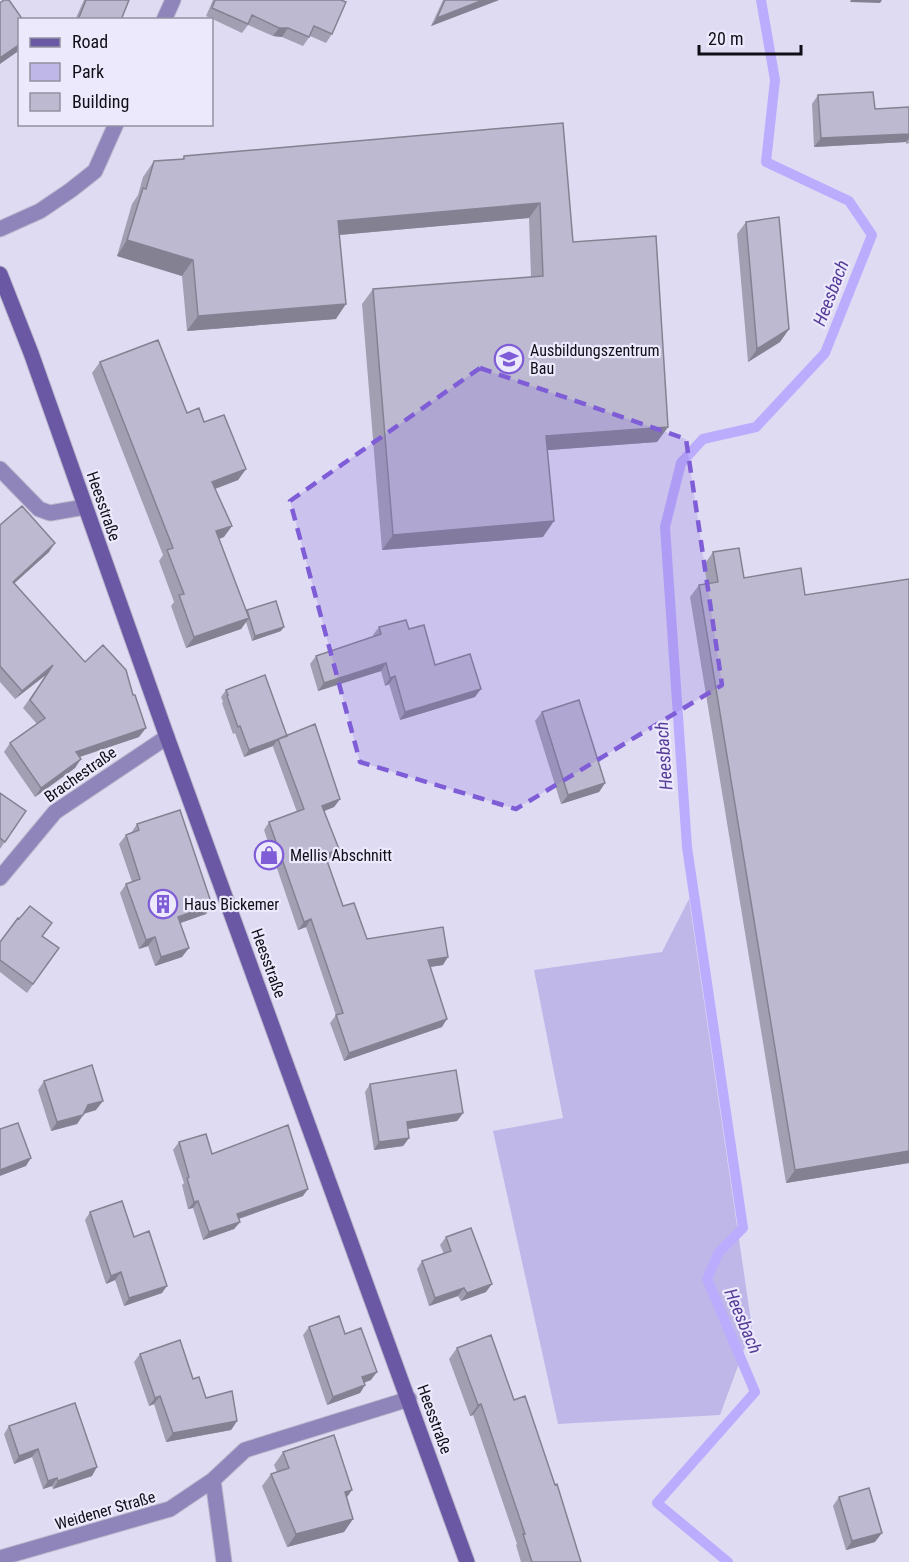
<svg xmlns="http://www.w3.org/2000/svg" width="909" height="1562" font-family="'Roboto Condensed',sans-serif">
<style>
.green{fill:#bfb7e8}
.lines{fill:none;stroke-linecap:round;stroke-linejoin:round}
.stream{stroke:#bcacfd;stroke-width:10}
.minor-casing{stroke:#bab6cb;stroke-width:17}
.secondary-casing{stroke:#bab6cb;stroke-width:17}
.minor{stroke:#8f85ba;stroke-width:15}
.secondary{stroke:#6a58a4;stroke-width:15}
.wall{fill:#a29fb3}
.shaded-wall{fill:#848292}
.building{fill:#bcb9d0;stroke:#848292;stroke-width:1.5}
.marked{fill:#7f5dd7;fill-opacity:0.2;stroke:#7f5dd7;stroke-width:4.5;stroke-dasharray:12 8;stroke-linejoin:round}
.labels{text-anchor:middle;stroke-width:4.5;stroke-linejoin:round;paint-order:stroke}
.poi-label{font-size:16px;fill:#100e16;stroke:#ece9fd;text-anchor:start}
.street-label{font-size:16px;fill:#100e16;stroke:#ece9fd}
.water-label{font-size:18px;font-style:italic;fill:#553b96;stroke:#ece9fd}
</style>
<rect width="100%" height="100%" fill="#dfdbf3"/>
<path class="green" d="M689,899L752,1328L720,1415L558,1424L493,1131L563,1118L534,970L662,952Z"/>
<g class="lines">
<path class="stream" d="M728,1562L657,1503L755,1392L707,1279L719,1252L743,1228L687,847L665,527L681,463L703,439L756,427L825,353L872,235L849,201L766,162L775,80L761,0"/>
<g class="minor-casing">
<path id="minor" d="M164,20L173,0
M0,229L40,211L71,190L95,171L116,124
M0,469L39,509L50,513L85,507
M0,878L55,812L167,737
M213,1480L224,1562
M0,1558L170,1509L213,1480L245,1450L409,1399"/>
</g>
<g class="secondary-casing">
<path id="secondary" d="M0,274L31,353L167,737L467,1562"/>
</g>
<use href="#minor" class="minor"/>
<use href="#secondary" class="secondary"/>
</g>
<path class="wall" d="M84,0H129L121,20H75Z
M213,0H341L332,34L326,43L310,36L303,46L282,37L273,36L248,25L242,33L206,16Z
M443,0H499L431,26Z
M818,95L875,109L909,107V143L906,144V142L814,147L812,104Z
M563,123L573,242L668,427L657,442L548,450L543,537L382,550L362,304L373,289L531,277L529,218L339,235L336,319L187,331L182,276L117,256L132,204L138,195L143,177L154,161L182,159L184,156Z
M746,222L789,329L780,342L748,362L737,234Z
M100,362L204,422L246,469L238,480L215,489L224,537L219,539L246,611L281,631L252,641L246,622L241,629L186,648L171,606L174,602L159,561L163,555L92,373Z
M0,525L49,552L14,583L139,737L80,757L75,768L35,797L4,752L10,743L37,724L23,708L47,674L15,699L0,682Z
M713,552L744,578L805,595L909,1163L786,1183L690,597L699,585L707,583L704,565Z
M379,627L409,629L435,665L475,697L400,720L389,684L385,686L381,671L318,691L310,664L316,656L374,637L373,635Z
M226,690L287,736L340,799L334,807L324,811L339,849L333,857L327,860L343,906L367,939L443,965L430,967L442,1027L344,1061L330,1023L336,1015L306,927L298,930L264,830L269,822L297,812L273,747V746L244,757L235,733L233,734L222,703L223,702L221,697Z
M542,712L605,783L599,792L561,804L535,721Z
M0,793L26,811L0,849Z
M137,824L212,905L206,914L180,923L182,957L155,966L148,946L139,949L120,893L126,884L132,882L119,844L126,835L131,833Z
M42,936L59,948L27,993L0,972V942Z
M44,1081L96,1110L84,1114L77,1124L51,1131L38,1090Z
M370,1084L463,1113L457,1121L408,1129L409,1138L403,1146L374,1150L365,1092Z
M179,1142L212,1154L303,1196L239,1219L240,1222L234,1229L203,1240L193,1208L188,1209L182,1185L184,1183L173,1150Z
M90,1212L134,1237L162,1293L124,1306L115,1280L106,1284L85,1220Z
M446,1237L486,1292L461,1301L458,1296L429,1306L417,1269L422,1261L444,1254L440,1245Z
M309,1327L345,1334L371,1380L364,1383L365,1385L360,1393L327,1405L303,1335Z
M457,1348L514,1400L581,1562H521L516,1545L517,1544L473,1415L470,1416L449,1359Z
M140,1354L193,1379L206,1398L237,1421L231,1430L166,1442L154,1404L149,1406L134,1362Z
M9,1426L92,1476L53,1489L52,1486L43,1489L32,1457L14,1464L4,1434Z
M283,1452L353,1519L344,1532L287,1547L262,1486L271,1474L277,1472L274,1465Z
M839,1497L875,1542L846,1550L833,1506Z"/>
<path class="shaded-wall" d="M483,0H499L431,26L437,18Z
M851,0H882L880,3L850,2Z
M279,28H288L282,37L273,36Z
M20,44V50L0,64V58Z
M909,134V138L906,142L814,147L821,138Z
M540,203L529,218L327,236L338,221Z
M127,240L193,260L182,276L117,256Z
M346,304L336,319L187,331L198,316Z
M789,329L780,342L748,362L757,349Z
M668,427L657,442L536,451L546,436Z
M246,469L238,480L204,493L212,482Z
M554,521L543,537L382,550L393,535Z
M232,526L224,537L208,543L216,531Z
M55,543L49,552L7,590L13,582Z
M249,618L241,629L186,648L194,637Z
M284,627L281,631L252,641L255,636Z
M386,663L381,671L318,691L324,683Z
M53,665L47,674L15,699L22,691Z
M395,676L389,684L385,686L390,678Z
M481,689L475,697L400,720L405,712Z
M146,728L139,737L70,760L76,752Z
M287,736L278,739L273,746L244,757L249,750Z
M81,759L75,768L35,797L41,788Z
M605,783L599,792L561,804L568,795Z
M340,799L334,807L317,814L322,806Z
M339,849L333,857L320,863L325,855Z
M212,905L206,914L172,926L178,917Z
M311,919L306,927L298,930L304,922Z
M155,937L148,946L139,949L146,940Z
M189,948L182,957L155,966L161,957Z
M448,957L443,965L423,968L428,960Z
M447,1019L442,1027L344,1061L349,1053Z
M103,1101L96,1110L82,1114L88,1105Z
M463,1113L457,1121L401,1130L407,1122Z
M83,1115L77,1124L51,1131L57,1122Z
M409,1138L403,1146L374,1150L379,1142Z
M909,1151V1163L786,1183L795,1170Z
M31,1158L26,1166L0,1176V1170Z
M308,1189L303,1196L232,1221L237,1214Z
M198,1201L193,1208L188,1209L194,1202Z
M240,1222L234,1229L203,1240L209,1232Z
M121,1272L115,1280L106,1284L111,1276Z
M492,1284L486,1292L461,1301L467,1293Z
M167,1286L162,1293L124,1306L129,1298Z
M464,1288L458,1296L429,1306L435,1298Z
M377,1372L371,1380L357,1385L362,1377Z
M365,1385L360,1393L327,1405L333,1397Z
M160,1396L154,1404L149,1406L155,1398Z
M481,1404L473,1415L470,1416L478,1405Z
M237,1421L231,1430L166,1442L173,1433Z
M38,1449L32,1457L14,1464L19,1456Z
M97,1467L92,1476L53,1489L58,1481Z
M57,1478L52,1486L43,1489L48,1481Z
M352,1490L343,1503L345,1492Z
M353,1519L344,1532L287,1547L296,1534Z
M882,1533L875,1542L846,1550L852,1541Z"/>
<path class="building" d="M4,0H9L23,20H20V44L0,58V3Z
M86,0H129L121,20H78Z
M215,0H341L346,2L332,34L314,26L309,37L288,28H279L252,15L248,24L212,8Z
M445,0H483L437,18Z
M873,92L875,109L909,107V134L821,138L818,95Z
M563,123L573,242L656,236L668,427L546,436L554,521L393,535L373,289L543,276L540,203L338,221L346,304L198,316L193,260L127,240L143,188L146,189L154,161L184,159V156Z
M779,217L789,329L757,349L746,222Z
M158,340L187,413L199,408L204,422L224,415L246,469L212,482L232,526L216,531L249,618L194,637L179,595L184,594L167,550L173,548L100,362Z
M22,506L55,543L13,582L85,662L103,645L126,670L133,695H135L146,728L76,752L81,759L41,788L10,743L45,718L30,700L53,665L22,691L0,666V525Z
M739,548L744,578L801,568L805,595L909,579V1151L795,1170L699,585L718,582L713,552Z
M276,601L284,627L255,636L247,610Z
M406,620L409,629L424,625L435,665L470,654L481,689L405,712L395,676L390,678L386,663L324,683L316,656L381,634L379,627Z
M265,675L287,736L249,750L240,726L238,727L227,696L228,695L226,690Z
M579,700L605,783L568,795L542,712Z
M315,724L340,799L322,806L339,849L325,855L343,906L354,903L367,939L443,927L448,957L428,960L447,1019L349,1053L336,1015L343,1013L311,919L304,922L269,822L304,809L278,739Z
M0,793L26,811L5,842L0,838Z
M180,810L212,905L178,917L189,948L161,957L155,937L146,940L126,884L140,879L126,835L139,830L137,824Z
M30,906L52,923L42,936L59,948L33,984L0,960V942L18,918L19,919Z
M92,1065L103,1101L88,1105L83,1115L57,1122L44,1081Z
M456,1070L463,1113L407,1122L409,1138L379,1142L370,1084Z
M18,1123L31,1158L0,1170V1129Z
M288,1125L308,1189L237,1214L240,1222L209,1232L198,1201L194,1202L187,1178L189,1177L179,1142L206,1134L212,1154Z
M122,1201L134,1237L149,1231L167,1286L129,1298L121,1272L111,1276L90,1212Z
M471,1228L492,1284L467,1293L464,1288L435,1298L422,1261L451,1251L446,1237Z
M339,1316L345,1334L361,1328L377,1372L362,1377L365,1385L333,1397L309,1327Z
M491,1335L514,1400L525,1396L555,1485L557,1484L581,1562H532L523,1534H525L481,1404L478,1405L457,1348Z
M180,1340L193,1379L199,1377L206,1398L232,1391L237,1421L173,1433L160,1396L155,1398L140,1354Z
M75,1403L97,1467L58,1481L57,1478L48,1481L38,1449L19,1456L9,1426Z
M334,1435L352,1490L345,1492L353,1519L296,1534L271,1474L289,1468L283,1452Z
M869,1488L882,1533L852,1541L839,1497Z"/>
<path class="marked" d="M480,368L686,439L722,685L516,809L360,762L290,501Z"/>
<defs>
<g id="school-ring" transform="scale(1.5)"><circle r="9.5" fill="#ece9fd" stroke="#7f5dd7" stroke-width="1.5"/><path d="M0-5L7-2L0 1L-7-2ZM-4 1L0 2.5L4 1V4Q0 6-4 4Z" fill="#7f5dd7"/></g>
<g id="shop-ring" transform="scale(1.5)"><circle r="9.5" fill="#ece9fd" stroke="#7f5dd7" stroke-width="1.5"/><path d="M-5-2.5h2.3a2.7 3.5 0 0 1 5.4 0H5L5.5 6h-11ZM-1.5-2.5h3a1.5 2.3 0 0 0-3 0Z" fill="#7f5dd7"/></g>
<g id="building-ring" transform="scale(1.5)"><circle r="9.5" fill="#ece9fd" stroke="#7f5dd7" stroke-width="1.5"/><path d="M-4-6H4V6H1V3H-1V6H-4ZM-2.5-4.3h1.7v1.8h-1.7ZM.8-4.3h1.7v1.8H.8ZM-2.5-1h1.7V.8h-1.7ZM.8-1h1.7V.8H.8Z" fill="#7f5dd7"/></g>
</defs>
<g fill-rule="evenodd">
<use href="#school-ring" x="509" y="359"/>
<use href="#shop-ring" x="269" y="855"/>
<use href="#building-ring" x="163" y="904"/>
</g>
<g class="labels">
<g class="poi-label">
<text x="530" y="356">Ausbildungszentrum<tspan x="530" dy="18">Bau</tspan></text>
<text x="290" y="861">Mellis Abschnitt</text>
<text x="184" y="910">Haus Bickemer</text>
</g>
<g class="street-label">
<text transform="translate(104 506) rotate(71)" y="6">Heesstraße</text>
<text transform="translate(80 774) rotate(-35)" y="6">Brachestraße</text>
<text transform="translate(269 963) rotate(70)" y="6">Heesstraße</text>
<text transform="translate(435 1419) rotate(70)" y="6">Heesstraße</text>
<text transform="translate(105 1510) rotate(-16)" y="6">Weidener Straße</text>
</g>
<g class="water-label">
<text transform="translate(831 293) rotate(-69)" y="6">Heesbach</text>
<text transform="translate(664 756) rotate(-94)" y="6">Heesbach</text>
<text transform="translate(743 1321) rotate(67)" y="6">Heesbach</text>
</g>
</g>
<rect x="18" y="18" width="195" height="108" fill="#ece9fd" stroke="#9491a1" stroke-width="1.5"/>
<rect x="30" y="38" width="30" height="9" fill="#6a58a4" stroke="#9491a1" stroke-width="1.5"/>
<text x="72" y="48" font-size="18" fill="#100e16">Road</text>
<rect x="30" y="63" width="30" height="18" fill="#bfb7e8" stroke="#9491a1" stroke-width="1.5"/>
<text x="72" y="78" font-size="18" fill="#100e16">Park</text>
<rect x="30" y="93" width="30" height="18" fill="#bcb9d0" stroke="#9491a1" stroke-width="1.5"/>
<text x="72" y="108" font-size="18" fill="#100e16">Building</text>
<path d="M699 45v9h102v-9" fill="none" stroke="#100e16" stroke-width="3"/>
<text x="708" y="45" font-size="18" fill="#100e16" stroke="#ece9fd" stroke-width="4.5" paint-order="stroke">20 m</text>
</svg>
